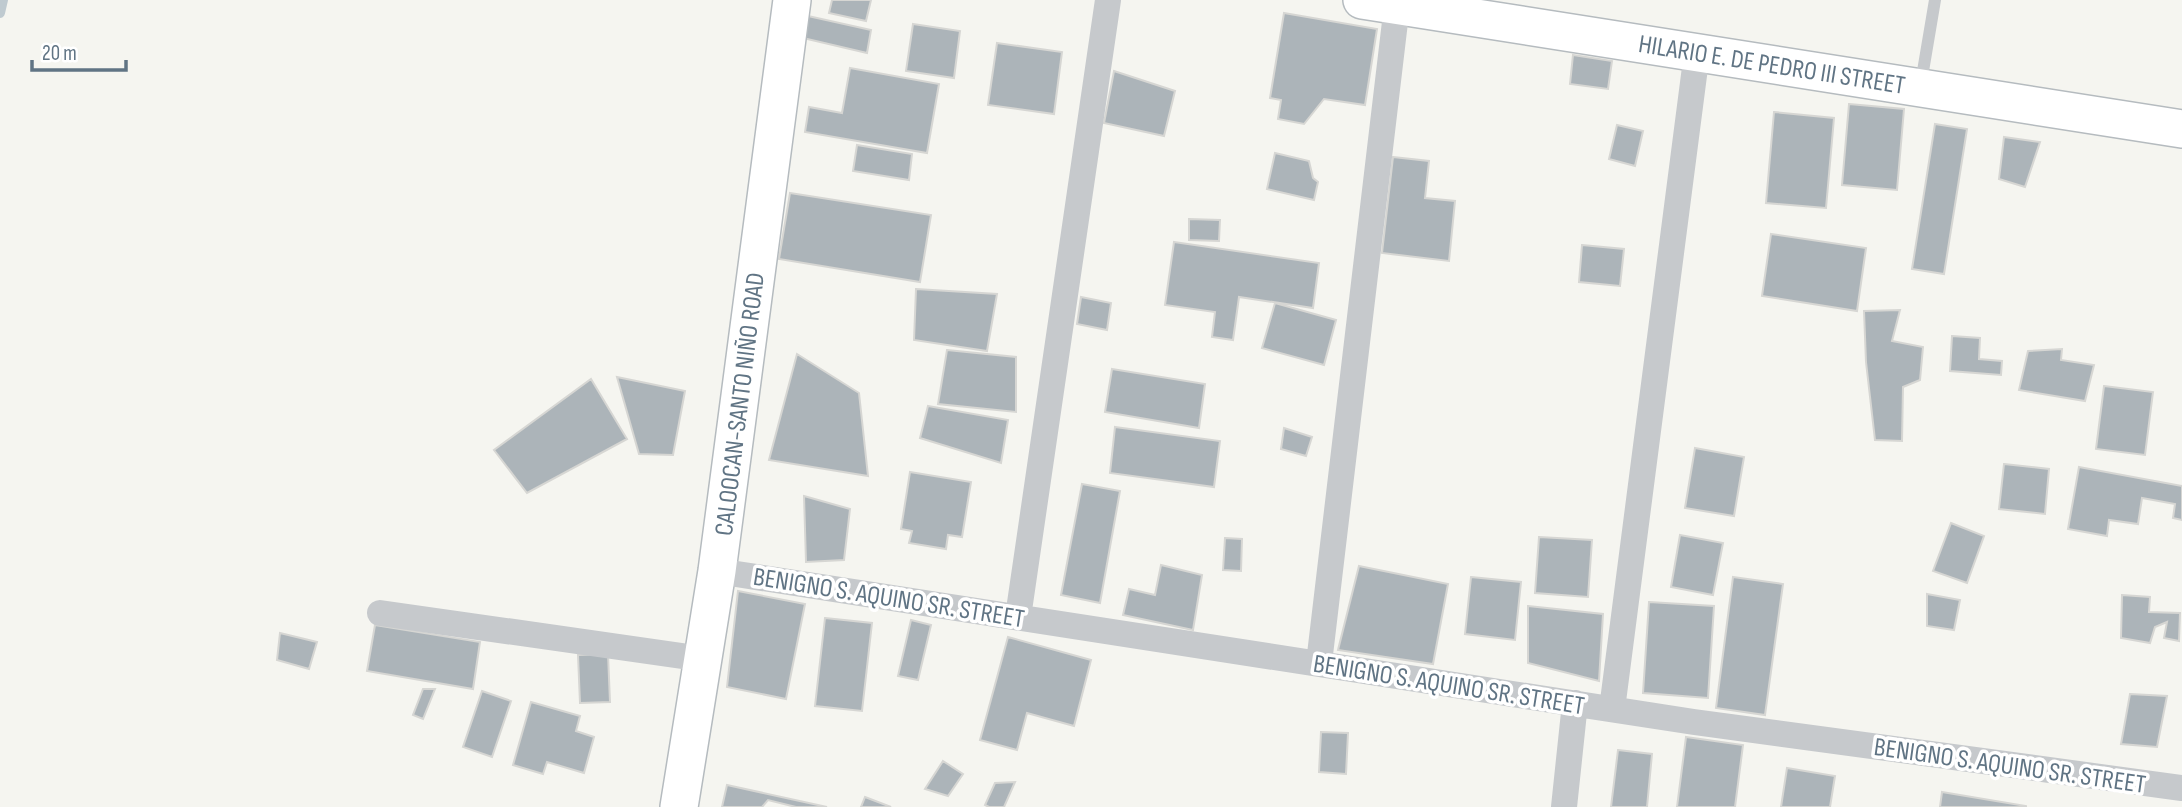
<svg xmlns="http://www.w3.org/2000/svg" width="2182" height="807" font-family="'Sofia Sans Condensed',sans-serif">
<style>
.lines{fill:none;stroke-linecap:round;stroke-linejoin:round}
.stream{stroke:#bfcad0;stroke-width:10}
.building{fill:#acb4b9;stroke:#d6d6d3;stroke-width:2}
.secondary-casing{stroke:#b5bbbf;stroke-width:40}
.lane{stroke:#c6c9cc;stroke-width:12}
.street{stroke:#c6c9cc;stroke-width:26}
.secondary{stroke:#fff;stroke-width:37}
.labels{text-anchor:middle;stroke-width:7;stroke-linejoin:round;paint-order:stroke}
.street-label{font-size:26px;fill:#607484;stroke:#fff}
</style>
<rect width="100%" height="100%" fill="#f5f5f0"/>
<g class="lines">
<path class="stream" d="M0,13L3,0"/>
</g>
<path class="building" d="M832,0H871L866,21L829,13Z
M1284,13L1377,29L1365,105L1324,99L1304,124L1278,119L1281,100L1270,98Z
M808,16L871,30L867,53L803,38Z
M913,24L960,31L954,78L906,71Z
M997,43L1062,52L1054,114L988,105Z
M1573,55L1612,61L1608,89L1570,84Z
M850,68L939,84L927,153L805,132L809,107L842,113Z
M1114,71L1175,91L1164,136L1104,123Z
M1849,104L1904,109L1897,190L1842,185Z
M1774,112L1834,118L1826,208L1766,203Z
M1935,124L1967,129L1944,274L1912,269Z
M1617,125L1643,131L1635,166L1609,159Z
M2004,137L2040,142L2025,187L1999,179Z
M857,145L912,154L909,180L853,171Z
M1275,153L1309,161L1313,178L1318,182L1314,200L1267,189Z
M1393,157L1429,161L1425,198L1455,201L1449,261L1382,253Z
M790,193L931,215L920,282L779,259Z
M1189,219L1220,220L1219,241L1189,240Z
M1771,234L1866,248L1857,311L1762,296Z
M1174,242L1319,263L1313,308L1239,297L1233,340L1212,337L1215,312L1165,305Z
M1582,245L1624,249L1620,286L1579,282Z
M916,289L997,294L987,351L914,340Z
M1081,297L1111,303L1107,330L1077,324Z
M1275,303L1336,320L1324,365L1262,348Z
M1900,310L1892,341L1923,347L1920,380L1903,387L1902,441L1875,440L1866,362L1864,311Z
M1952,336L1980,338L1979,359L2002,361L2001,375L1950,371Z
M2062,349L2061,360L2094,365L2085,401L2019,390L2028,351Z
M947,350L1016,357V412L938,404Z
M797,354L859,393L868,476L769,460Z
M1112,369L1205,384L1199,428L1105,412Z
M617,377L685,391L673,455L639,454Z
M591,379L627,439L527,493L494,450Z
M2104,386L2153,392L2145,455L2096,449Z
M928,406L1008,420L1001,463L920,438Z
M1115,427L1220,441L1214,487L1110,473Z
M1284,428L1312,437L1306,456L1281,449Z
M1695,448L1744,457L1734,516L1685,508Z
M2004,464L2049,469L2045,514L1999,509Z
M2079,467L2182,486V520L2173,518L2175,504L2142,498L2138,524L2109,520L2107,536L2068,529Z
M910,472L971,482L962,537L948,535L946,549L909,543L912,531L901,529Z
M1082,484L1120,491L1100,603L1061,595Z
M804,496L850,509L844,560L806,562Z
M1951,523L1984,536L1967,583L1933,571Z
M1680,535L1723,543L1713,595L1671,587Z
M1539,537L1592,540L1588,597L1535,593Z
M1225,538L1242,539L1241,571L1223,570Z
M1161,565L1202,575L1193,630L1123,615L1129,589L1155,595Z
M1359,566L1448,584L1433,664L1338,650Z
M1471,577L1521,582L1515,640L1465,634Z
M1733,577L1783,584L1765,715L1716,708Z
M738,591L805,604L786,699L727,687Z
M1927,594L1960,600L1954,630L1927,626Z
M2122,595L2150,597L2149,612L2180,613L2179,641L2164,638L2167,622L2155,627L2150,643L2121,638Z
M1649,602L1714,606L1708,698L1643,693Z
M1528,606L1603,614L1599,681L1528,663Z
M825,618L872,623L862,711L815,706Z
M911,620L931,625L918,680L898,676Z
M375,625L480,642L473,689L367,671Z
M280,633L317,642L309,669L277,660Z
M1008,637L1091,660L1074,726L1027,713L1017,750L980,740Z
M608,654L610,702L580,703L578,655Z
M423,689H435L423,719L413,715Z
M482,691L511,701L492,757L463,747Z
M2130,694L2167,696L2157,747L2121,744Z
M531,702L580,716L576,731L594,737L584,773L547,762L543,774L513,765Z
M1321,732L1348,733L1346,774L1319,772Z
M1686,737L1743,745L1735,807H1677Z
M1618,750L1652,754L1647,807H1611Z
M943,761L963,774L948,796L925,789Z
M1787,768L1835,776L1830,807H1781Z
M1015,782L1004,807H989L985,805L995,783Z
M727,785L827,807H796L768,800L762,807H722Z
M1942,792L2026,806V807H1940Z
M865,797L891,807H861Z"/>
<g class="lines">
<g class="secondary-casing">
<path id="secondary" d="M1362,0L2182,129
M679,807L717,571L792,0"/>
</g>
<path class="lane" d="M1921,83L1935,0"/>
<path class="street" d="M717,571L1694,722L2182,788
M380,613L703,659
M1018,617L1108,0
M1319,663L1397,5
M1612,709L1697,52
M1564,807L1575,703"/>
<use href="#secondary" class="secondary"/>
</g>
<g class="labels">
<g class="street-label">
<text transform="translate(1772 64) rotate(9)" y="9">HILARIO E. DE PEDRO III STREET</text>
<text transform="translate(739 404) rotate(-83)" y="9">CALOOCAN-SANTO NIÑO ROAD</text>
<text transform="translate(889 597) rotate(9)" y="9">BENIGNO S. AQUINO SR. STREET</text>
<text transform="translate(1449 684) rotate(9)" y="9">BENIGNO S. AQUINO SR. STREET</text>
<text transform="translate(2010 765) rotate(8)" y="9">BENIGNO S. AQUINO SR. STREET</text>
</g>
</g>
<path d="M32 60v10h94v-10" fill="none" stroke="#607484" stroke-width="3.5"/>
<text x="42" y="60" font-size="21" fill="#607484" stroke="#ffffff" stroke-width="5" paint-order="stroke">20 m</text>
</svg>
